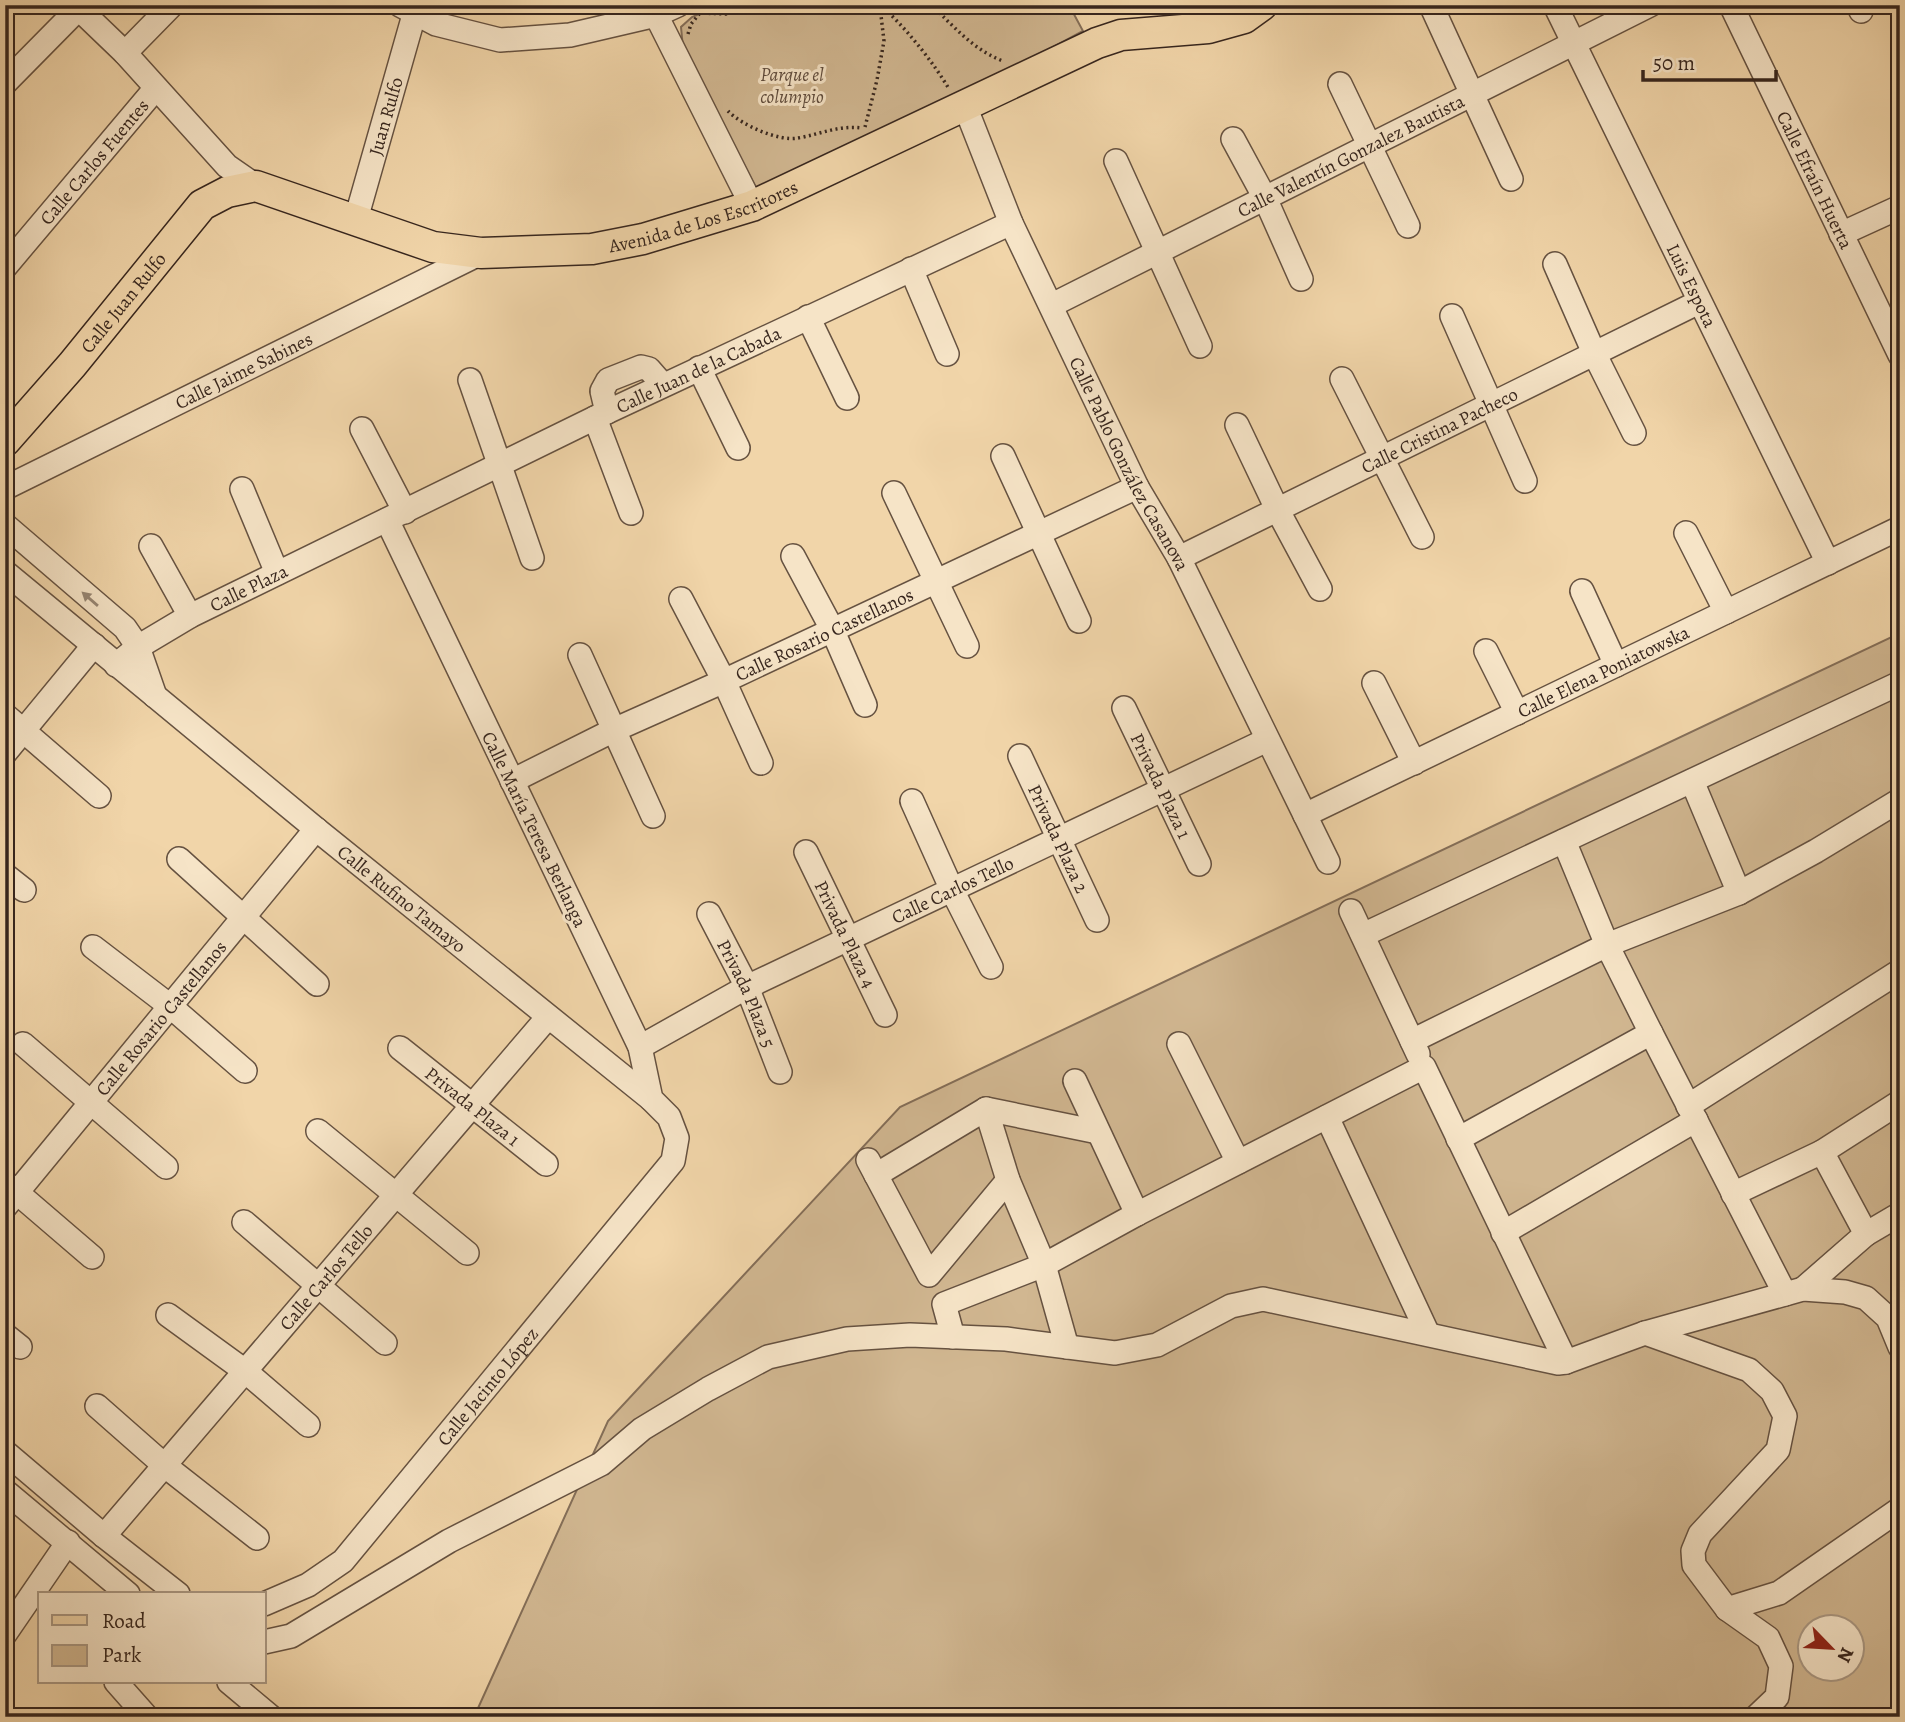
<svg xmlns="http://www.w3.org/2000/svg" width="1905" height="1722" font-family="Alegreya,serif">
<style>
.green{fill:#d1b791;stroke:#846e58;stroke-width:2;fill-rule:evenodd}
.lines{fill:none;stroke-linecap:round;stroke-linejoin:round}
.minor-casing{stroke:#665241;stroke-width:26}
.major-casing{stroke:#37261e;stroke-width:33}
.path{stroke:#37261e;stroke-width:3.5;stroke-dasharray:2 3.5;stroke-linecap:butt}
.minor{stroke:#f6e4c7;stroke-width:23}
.major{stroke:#f1d5a9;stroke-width:30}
.oneway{fill:#968572}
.labels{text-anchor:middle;stroke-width:6;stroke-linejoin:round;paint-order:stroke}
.park-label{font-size:19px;font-style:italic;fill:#5e4a3b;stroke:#f6e4c7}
.street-label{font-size:19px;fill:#37261e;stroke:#f6e4c7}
</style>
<rect width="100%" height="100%" fill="#f1d5a9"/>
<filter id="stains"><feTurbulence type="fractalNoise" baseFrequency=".00286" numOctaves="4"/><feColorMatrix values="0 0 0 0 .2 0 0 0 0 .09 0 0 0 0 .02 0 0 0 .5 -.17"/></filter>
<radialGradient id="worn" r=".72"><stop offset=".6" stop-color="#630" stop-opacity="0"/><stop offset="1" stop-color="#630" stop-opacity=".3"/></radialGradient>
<path class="green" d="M720,5H1069L1083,31L935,111L756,188L683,48L681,27L692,17Z
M1900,633V1717H474L608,1421L900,1107ZM1811,1628H1853V1670H1811Z"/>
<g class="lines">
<g class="minor-casing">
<g id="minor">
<path d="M75,5L125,53L227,166L256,186"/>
<path d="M400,5L436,24L500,40L570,35L656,15L678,5"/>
<path d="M1431,5L1511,179"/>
<path id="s1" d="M1555,5L1828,563"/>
<path id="s2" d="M1731,5L1900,355"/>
<path d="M1858,5L1861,11"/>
<path d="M656,15L752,206"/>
<path d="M125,53L172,5"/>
<path d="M5,83L78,9"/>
<path d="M1340,84L1408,226"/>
<path id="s3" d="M965,106L1011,223L1137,487L1179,558L1328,862"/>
<path d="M1233,139L1265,198L1301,279"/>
<path d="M1116,161L1200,346"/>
<path id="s4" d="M356,219L414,15"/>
<path d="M1841,234L1900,207"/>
<path d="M1555,264L1594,353L1634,433"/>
<path id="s5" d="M5,267L156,88"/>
<path d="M911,269L947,354"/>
<path id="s6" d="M1052,305L1650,5"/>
<path d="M1452,316L1525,481"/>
<path d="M808,317L847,398"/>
<path d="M699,368L738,448"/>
<path d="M1342,379L1422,537"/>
<path d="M470,380L532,558"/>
<path d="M607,412L602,391L608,380L641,367L649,369L663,385"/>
<path d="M595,418L631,513"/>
<path d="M1237,425L1277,509L1320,589"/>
<path d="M362,429L405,512"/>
<path d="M1003,456L1079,621"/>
<path id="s7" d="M5,488L481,253"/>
<path d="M242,489L277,573"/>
<path d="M894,493L967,646"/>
<path d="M5,525L125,628L138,647L155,696"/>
<path d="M1686,533L1726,612"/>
<path d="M151,546L190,616"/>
<path d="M793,556L832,629L865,705"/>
<path id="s8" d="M1179,558L1699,302"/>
<path id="s9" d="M5,572L316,829L651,1099"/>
<path d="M1582,591L1616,665"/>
<path d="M681,599L724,681L761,763"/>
<path d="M1486,651L1517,713"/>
<path d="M580,655L653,816"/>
<path id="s10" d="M116,665L138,647L190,616L607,412L1011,223"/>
<path d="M1374,683L1414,763"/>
<path id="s11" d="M1124,708L1199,864"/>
<path d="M5,715L99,796"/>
<path d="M5,753L94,645"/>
<path id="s12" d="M1020,756L1097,920"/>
<path id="s13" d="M512,781L614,730L724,681L1137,487"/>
<path d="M1692,781L1739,893"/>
<path d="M912,801L952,890L991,967"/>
<path id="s14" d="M1305,815L1900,528"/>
<path d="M1564,841L1607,945L1651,1033"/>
<path id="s15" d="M806,852L885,1015"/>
<path d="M179,859L317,984"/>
<path d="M5,875L24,890"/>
<path d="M1351,911L1418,1054"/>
<path id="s16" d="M709,914L747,987L780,1072"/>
<path d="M1363,935L1900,683"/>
<path d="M93,947L170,1006L245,1071"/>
<path d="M1412,1041L1607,945L1739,893L1816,851L1900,800"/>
<path d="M23,1044L166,1167"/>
<path d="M1179,1044L1238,1162"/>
<path id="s17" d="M640,1047L747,987L1267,740"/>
<path id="s18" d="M400,1048L546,1164"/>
<path d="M1075,1081L1137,1214"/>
<path d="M1688,1106L1900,971"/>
<path d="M1327,1117L1428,1334"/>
<path d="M318,1131L467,1253"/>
<path d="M1458,1139L1651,1033L1785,1294"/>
<path d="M868,1160L929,1275L1008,1180"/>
<path d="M876,1175L986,1109"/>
<path d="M7,1184L92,1257"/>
<path d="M1733,1194L1822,1152L1900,1102"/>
<path id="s19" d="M5,1207L316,829"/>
<path d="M244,1222L385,1343"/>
<path d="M1503,1233L1696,1120"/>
<path d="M1866,1234L1900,1214"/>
<path d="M1803,1289L1866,1234L1822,1152"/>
<path d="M168,1315L245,1371L308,1425"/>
<path d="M1645,1333L1749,1370L1772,1391L1785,1416L1778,1450L1700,1534L1693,1551L1694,1565L1727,1609L1768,1638L1781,1666L1777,1697L1756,1717"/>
<path d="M5,1335L20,1347"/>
<path d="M953,1337L944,1304L1044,1265L1137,1214L1424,1067L1566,1362"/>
<path d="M1067,1347L1044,1265L1008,1180L986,1109L1098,1132"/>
<path d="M97,1406L164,1465L257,1538"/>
<path d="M5,1452L104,1536L178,1594"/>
<path d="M5,1491L128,1594"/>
<path id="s20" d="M104,1536L548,1017"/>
<path id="s21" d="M264,1604L308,1585L343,1561L673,1161L677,1138L669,1117L651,1099L640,1047L387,520"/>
<path d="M1727,1609L1779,1593L1900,1509"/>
<path d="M5,1634L68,1542"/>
<path d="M264,1642L291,1636L449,1541L601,1464L642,1429L708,1389L768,1357L847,1339L910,1335L1006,1339L1115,1353L1157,1345L1231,1306L1263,1299L1558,1363L1566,1362L1645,1333L1803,1289L1845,1292L1866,1298L1888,1318L1900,1347"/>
<path d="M116,1682L147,1717"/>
<path d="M229,1682L271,1717"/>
</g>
</g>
<g class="major-casing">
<g id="major">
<path id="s22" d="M5,441L72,365L202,205L227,192L256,186L433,247L481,253L592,249L643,239L752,206L1097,43L1121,35L1208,28L1244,18L1262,5"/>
</g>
</g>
<path class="path" d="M880,5C903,24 934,63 949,89
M931,5C955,27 972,49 1003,61
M688,34L691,24L700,13L726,14L742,5
M728,111C741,125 780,142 798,138C821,134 839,125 862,128
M865,127L877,80L884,41L880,7"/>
<use href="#minor" class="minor"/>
<use href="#major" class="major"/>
</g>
<defs><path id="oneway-solid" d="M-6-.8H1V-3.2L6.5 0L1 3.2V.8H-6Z" transform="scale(1.75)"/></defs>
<use class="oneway" href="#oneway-solid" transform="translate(90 599) rotate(-139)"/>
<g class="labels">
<g class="park-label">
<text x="792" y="81">Parque el<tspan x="792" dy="22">columpio</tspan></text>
</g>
<g class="street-label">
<text dy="7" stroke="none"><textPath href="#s4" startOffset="107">Juan Rulfo</textPath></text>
<text dy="7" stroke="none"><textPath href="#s6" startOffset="334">Calle Valentín Gonzalez Bautista</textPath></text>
<text dy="7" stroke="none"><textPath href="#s5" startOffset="138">Calle Carlos Fuentes</textPath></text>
<text dy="7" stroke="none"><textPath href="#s2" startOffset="194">Calle Efraín Huerta</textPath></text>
<text dy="7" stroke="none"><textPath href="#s22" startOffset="828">Avenida de Los Escritores</textPath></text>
<text dy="7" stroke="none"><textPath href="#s1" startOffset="312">Luis Espota</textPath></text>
<text dy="7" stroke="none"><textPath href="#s22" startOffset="182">Calle Juan Rulfo</textPath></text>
<text dy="7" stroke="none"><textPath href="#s10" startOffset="654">Calle Juan de la Cabada</textPath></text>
<text dy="7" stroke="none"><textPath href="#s7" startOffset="266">Calle Jaime Sabines</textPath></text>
<text dy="7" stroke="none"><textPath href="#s8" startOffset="290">Calle Cristina Pacheco</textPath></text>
<text dy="7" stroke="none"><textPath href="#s3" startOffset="394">Calle Pablo González Casanova</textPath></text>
<text dy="7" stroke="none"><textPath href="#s10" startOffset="154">Calle Plaza</textPath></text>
<text dy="7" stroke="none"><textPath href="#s13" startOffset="345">Calle Rosario Castellanos</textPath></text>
<text dy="7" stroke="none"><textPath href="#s14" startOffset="331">Calle Elena Poniatowska</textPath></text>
<text dy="7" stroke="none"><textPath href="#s11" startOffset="86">Privada Plaza 1</textPath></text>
<text transform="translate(535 829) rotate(64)" y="7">Calle María Teresa Berlanga</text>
<text dy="7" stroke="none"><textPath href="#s12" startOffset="91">Privada Plaza 2</textPath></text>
<text dy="7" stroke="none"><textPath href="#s17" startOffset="350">Calle Carlos Tello</textPath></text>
<text dy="7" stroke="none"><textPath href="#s9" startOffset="514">Calle Rufino Tamayo</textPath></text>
<text dy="7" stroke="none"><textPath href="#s15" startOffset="91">Privada Plaza 4</textPath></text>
<text dy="7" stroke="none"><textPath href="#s16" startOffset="88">Privada Plaza 5</textPath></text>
<text dy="7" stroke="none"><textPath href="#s19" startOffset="245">Calle Rosario Castellanos</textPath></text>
<text dy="7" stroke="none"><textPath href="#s18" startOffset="93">Privada Plaza 1</textPath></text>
<text dy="7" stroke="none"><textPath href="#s20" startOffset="341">Calle Carlos Tello</textPath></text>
<text dy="7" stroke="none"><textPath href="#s21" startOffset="317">Calle Jacinto López</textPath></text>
</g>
</g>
<rect width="1905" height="1722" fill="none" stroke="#f1d5a9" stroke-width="28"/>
<rect x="7" y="7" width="1891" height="1708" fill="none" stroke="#37261e" stroke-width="3.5"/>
<rect x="14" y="14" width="1877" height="1694" fill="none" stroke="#37261e" stroke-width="2"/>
<rect x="38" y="1592" width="228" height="91" fill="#f6e4c7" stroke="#aa9883" stroke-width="2"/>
<rect x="52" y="1615" width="35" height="10" fill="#f1d5a9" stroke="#aa9883" stroke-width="2"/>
<text x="102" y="1628" font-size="21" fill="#37261e">Road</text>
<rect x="52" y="1645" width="35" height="21" fill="#d1b791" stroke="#aa9883" stroke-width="2"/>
<text x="102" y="1662" font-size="21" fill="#37261e">Park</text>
<g transform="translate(1831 1648) rotate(115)"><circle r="33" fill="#f6e4c7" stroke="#aa9883" stroke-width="2"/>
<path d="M0-5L12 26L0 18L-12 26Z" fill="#8f2418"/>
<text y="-10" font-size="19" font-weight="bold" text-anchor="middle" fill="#37261e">N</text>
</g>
<path d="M1643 70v10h133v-10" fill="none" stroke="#37261e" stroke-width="3.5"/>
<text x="1653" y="70" font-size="21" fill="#37261e" stroke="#f6e4c7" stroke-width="5" paint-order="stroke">50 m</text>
<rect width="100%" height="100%" filter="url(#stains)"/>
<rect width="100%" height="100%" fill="url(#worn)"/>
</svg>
